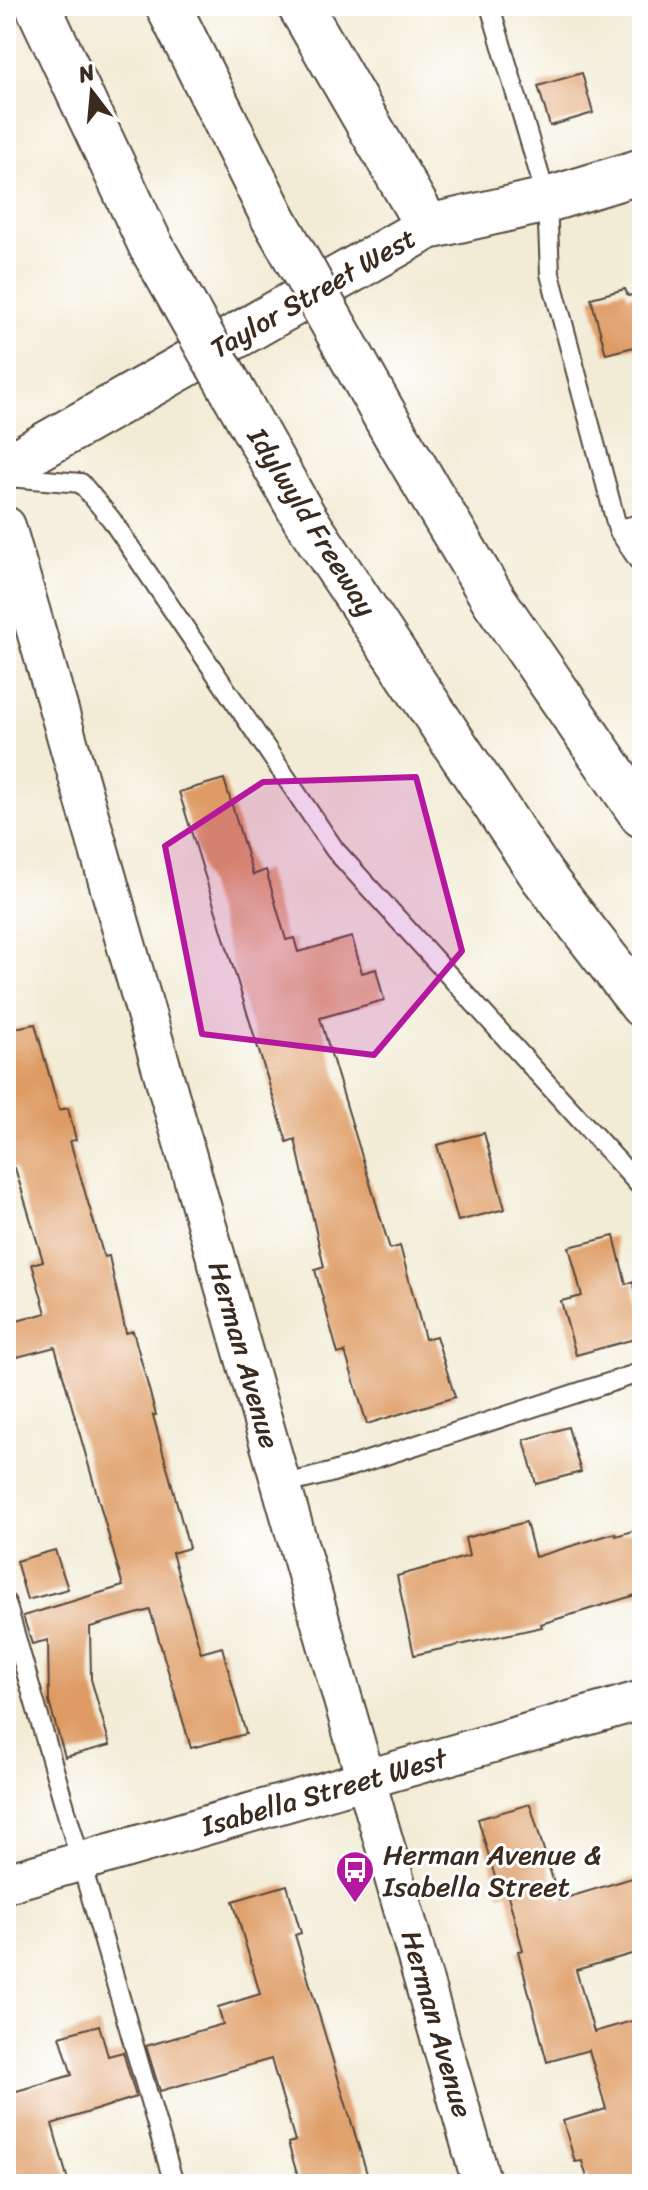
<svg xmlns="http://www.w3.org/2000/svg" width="648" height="2190" font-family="Sriracha,sans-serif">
  <rect width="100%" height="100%" fill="#fff"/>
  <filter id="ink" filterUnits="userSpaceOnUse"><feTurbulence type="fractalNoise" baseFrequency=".0125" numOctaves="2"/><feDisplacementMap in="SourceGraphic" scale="16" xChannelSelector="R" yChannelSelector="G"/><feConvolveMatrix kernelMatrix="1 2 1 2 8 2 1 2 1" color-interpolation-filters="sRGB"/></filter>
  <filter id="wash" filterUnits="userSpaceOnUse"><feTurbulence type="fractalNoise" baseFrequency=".006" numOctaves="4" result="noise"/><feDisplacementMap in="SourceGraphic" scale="32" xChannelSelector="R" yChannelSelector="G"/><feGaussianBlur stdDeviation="1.8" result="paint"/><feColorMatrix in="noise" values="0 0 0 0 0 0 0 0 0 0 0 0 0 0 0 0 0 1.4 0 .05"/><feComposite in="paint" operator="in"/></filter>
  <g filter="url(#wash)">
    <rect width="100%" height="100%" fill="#f2ecd6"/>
    <g id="blocks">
      <!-- building -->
      <path fill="#de9b64" d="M 582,73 L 593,113 L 550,126 L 538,86 Z
        M 625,289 L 628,296 L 642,292 L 642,345 L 606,354 L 591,298 Z
        M 224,779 L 253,875 L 266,870 L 286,940 L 294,938 L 298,952 L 352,937 L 362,973 L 376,969 L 384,1000 L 320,1018 L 390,1249 L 400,1246 L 425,1339 L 436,1336 L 455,1397 L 367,1424 L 345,1352 L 338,1354 L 315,1270 L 324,1267 L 295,1139 L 287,1142 L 179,792 Z
        M 35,1024 L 59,1110 L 68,1108 L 76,1140 L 70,1141 L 104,1257 L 109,1256 L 126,1333 L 133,1331 L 156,1415 L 153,1415 L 189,1548 L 172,1553 L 201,1653 L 222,1647 L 246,1734 L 191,1748 L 150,1610 L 90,1627 L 91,1679 L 110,1745 L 65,1757 L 49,1702 L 48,1640 L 32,1644 L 23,1616 L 123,1586 L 55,1347 L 6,1360 L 6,1324 L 46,1313 L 32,1264 L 43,1261 L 15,1168 L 6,1170 L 6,1030 Z
        M 484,1133 L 505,1209 L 458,1221 L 437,1145 Z
        M 614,1236 L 626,1284 L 633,1282 L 642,1315 L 642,1337 L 576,1355 L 561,1301 L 582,1296 L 569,1247 Z
        M 568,1427 L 581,1472 L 536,1484 L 524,1440 Z
        M 526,1522 L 535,1557 L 615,1533 L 616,1536 L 642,1528 L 642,1593 L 541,1624 L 542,1627 L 414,1655 L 397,1576 L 469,1556 L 465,1538 Z
        M 55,1550 L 68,1589 L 27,1600 L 16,1561 Z
        M 530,1804 L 559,1900 L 642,1875 L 642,1951 L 576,1970 L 594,2032 L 642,2018 L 642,2184 L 589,2184 L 582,2161 L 575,2162 L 563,2121 L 606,2109 L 589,2050 L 547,2062 L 518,1951 L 523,1950 L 507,1892 L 500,1894 L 478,1819 Z
        M 287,1885 L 301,1933 L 295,1935 L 368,2177 L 342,2184 L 300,2184 L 288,2143 L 295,2141 L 271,2059 L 160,2091 L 146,2046 L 223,2024 L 218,2007 L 260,1994 L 233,1901 Z
        M 99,2025 L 108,2056 L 123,2052 L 136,2097 L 52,2124 L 69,2184 L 6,2184 L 6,2094 L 72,2075 L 60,2036 Z"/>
    </g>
  </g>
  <g filter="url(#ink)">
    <use href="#blocks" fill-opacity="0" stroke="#56473a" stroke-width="2"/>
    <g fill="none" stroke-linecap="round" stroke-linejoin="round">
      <defs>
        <path id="lane" d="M 490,6 L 547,200 L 550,274 L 618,530 L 642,523
          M 8,477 L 81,483 L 111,519 L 335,850 L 642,1188
          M 618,530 L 642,566
          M 282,1485 L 330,1473 L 642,1372
          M 6,1603 L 174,2184"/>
        <path id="street" d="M 6,526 L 482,2184
          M 6,1883 L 642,1700"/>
        <path id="secondary" d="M 6,467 L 428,227 L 547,200 L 642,171"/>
        <path id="highway" d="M 38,6 L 152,248
          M 168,6 L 273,217
          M 300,6 L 428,227
          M 398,439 L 494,600 L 642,815
          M 305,519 L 543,877 L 642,1005"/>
      </defs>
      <!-- lane casing -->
      <use href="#lane" stroke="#56473a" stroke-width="22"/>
      <!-- street casing -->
      <use href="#street" stroke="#56473a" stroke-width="42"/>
      <!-- secondary casing -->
      <use href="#secondary" stroke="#56473a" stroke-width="48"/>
      <!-- highway casing -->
      <use href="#highway" stroke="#56473a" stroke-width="48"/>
      <!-- lane -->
      <use href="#lane" stroke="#fff" stroke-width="18"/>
      <!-- street -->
      <use href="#street" stroke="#fff" stroke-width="38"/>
      <!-- secondary -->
      <use href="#secondary" stroke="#fff" stroke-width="44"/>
      <!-- highway -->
      <use href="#highway" stroke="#fff" stroke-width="44"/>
      <defs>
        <path id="highway-bridge" d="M 273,217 L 398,439
          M 152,248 L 305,519"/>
      </defs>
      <!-- highway-bridge casing -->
      <use href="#highway-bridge" stroke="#56473a" stroke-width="48" stroke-linecap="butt"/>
      <!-- highway-bridge -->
      <use href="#highway-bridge" stroke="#fff" stroke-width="44"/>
    </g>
  </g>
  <!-- marked area -->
  <path fill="#b5179e" fill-opacity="0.2" stroke="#b5179e" stroke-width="6" stroke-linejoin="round" d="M 416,777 L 462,951 L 374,1055 L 202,1034 L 165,846 L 263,782 Z"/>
  <!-- icons -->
  <defs>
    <symbol id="bus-pin" viewBox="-11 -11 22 30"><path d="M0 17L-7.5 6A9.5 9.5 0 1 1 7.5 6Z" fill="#b5179e" stroke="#fff"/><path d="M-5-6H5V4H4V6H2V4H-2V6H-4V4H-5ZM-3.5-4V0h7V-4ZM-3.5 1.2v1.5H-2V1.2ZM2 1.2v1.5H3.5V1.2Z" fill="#fff"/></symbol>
  </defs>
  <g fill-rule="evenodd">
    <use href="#bus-pin" x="333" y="1848" width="44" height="60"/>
  </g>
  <g text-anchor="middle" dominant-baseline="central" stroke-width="6" stroke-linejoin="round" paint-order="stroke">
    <!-- street labels -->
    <g font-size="28" fill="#3b2a1e" stroke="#fff">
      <text transform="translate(313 293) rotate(-30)">Taylor Street West</text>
      <text transform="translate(312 522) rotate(58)">Idylwyld Freeway</text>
      <text transform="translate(244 1355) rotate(74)">Herman Avenue</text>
      <text transform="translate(324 1792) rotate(-16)">Isabella Street West</text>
      <text transform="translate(437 2024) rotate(74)">Herman Avenue</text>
    </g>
    <!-- poi labels -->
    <g font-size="28" fill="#3b2a1e" stroke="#fff" text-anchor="start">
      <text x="383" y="1854">Herman Avenue &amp;<tspan x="383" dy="32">Isabella Street</tspan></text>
    </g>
  </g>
  <!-- margin -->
  <rect width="648" height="2190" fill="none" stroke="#fff" stroke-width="32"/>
  <!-- north arrow -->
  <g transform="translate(92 92) rotate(344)" stroke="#ffffff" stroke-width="6" paint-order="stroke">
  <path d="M0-6L14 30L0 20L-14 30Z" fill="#3b2a1e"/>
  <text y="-12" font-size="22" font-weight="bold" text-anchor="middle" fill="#3b2a1e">N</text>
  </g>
</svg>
